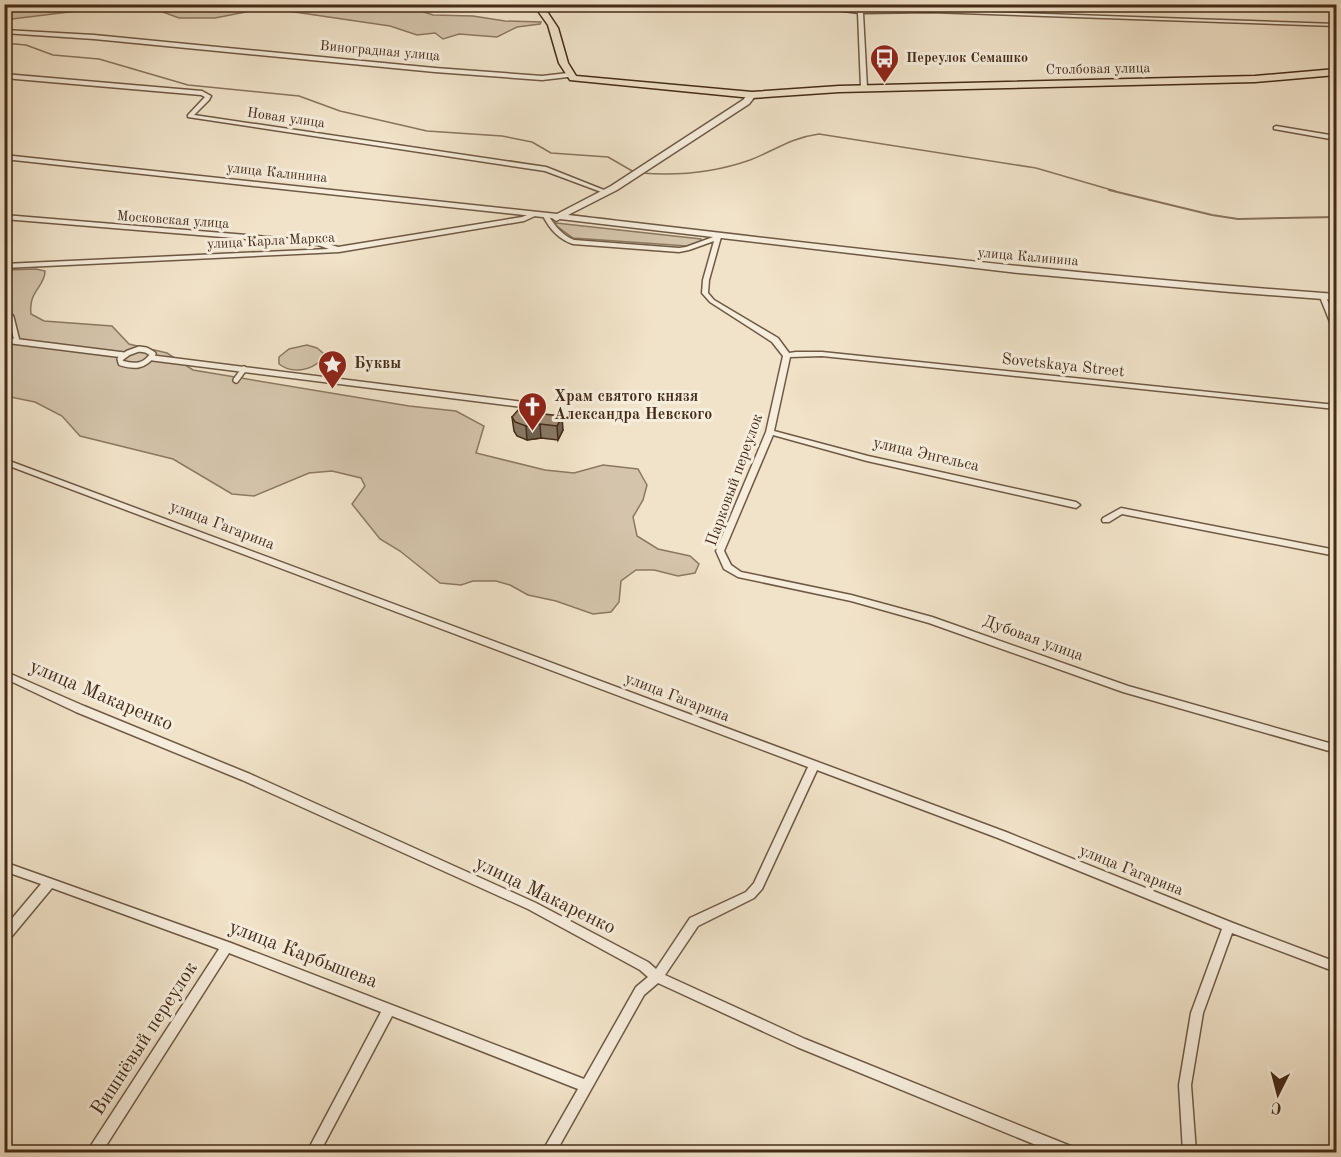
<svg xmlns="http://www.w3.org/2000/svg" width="1341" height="1157" font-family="'Old Standard TT',serif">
  <rect width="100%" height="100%" fill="#f1e3c9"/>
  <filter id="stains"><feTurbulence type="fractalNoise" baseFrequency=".00333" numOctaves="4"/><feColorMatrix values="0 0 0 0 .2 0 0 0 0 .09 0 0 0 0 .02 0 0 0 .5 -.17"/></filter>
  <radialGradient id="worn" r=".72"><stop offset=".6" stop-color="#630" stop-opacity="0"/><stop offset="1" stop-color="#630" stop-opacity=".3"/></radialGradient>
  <!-- green -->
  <path fill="#d4c4ab" stroke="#8c7861" stroke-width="1.5" d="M 5,4 L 400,4 L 433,15 L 473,16 L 505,21 L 541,22 L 540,24 L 517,27 L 497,37 L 459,34 L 443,39 L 435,33 L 417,35 L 390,26 L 274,9 L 256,10 L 215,18 L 179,18 L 152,8 L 118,6 L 12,19 L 5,18 Z
    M 556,223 L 701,239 L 701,242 L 687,246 L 573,238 L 554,224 Z
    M 36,269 L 45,271 C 45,287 28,291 31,314 L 44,321 L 112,326 L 129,344 L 167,353 L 193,370 L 409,406 L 456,411 L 484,426 L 476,453 L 545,470 L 574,473 L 603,465 L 638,469 L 647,485 L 643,500 L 633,517 L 637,536 L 658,549 L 690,556 L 699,564 L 695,573 L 678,576 L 654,570 L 636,570 L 621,581 L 619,602 L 611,612 L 593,614 L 556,601 L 528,595 L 510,585 L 496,581 L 473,581 L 461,585 L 440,583 L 400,551 L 380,539 L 352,504 L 365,486 L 361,478 L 332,471 L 309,473 L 254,496 L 232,494 L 173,459 L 80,436 L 62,416 L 35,402 L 5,396 L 5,270 Z
    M 307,345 L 317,348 L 323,353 L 322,359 C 311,371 292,374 279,364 L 279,357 L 289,349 Z"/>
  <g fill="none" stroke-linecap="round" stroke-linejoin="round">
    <!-- stream-far1 -->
    <path stroke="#88745d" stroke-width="1.5" d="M 4,43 L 26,45 L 53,55 L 99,59 L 188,85 L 299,96 L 340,111 L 427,131 L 502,136 L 532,142 L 551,153 L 608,157 L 634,172
      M 641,173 C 677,176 716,172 750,160 C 776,150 790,138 819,134 L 1036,168 L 1115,191"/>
    <!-- stream -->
    <path stroke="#88745d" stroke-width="2" d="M 1109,190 L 1212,215 L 1238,219 L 1336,217"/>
    <defs>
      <path id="pedestrian" d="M 4,315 L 11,317 L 17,341
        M 4,340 L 124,355
        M 139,349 L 146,350 L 153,354 C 145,367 134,367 121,363 L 120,359 L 128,353 Z
        M 153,358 L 519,404
        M 236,380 L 244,369"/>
      <path id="minor" d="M 741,4 L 829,7 L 860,11 L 931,10 L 1336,24 L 1336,26 L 931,12 L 863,13 L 867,88 L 864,90 L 861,88 L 858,13 L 829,9 Z
        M 4,30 L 94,35 L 435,68 L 542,76 L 568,73 L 571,75 L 568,77 L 542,80 L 435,72 L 94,39 L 4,33 Z
        M 4,74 L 202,91 L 211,96 L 209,100 L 194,115 L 546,167 L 609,192 L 604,193 L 545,171 L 188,117 L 188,115 L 204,98 L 205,97 L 201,95 L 4,78 Z
        M 1276,126 L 1336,136 L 1336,140 L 1274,129 L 1274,127 Z
        M 535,212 L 538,214 L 537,215 L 524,221 L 339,252 L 4,268 L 4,264 L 329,249 L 318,245 L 4,219 L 4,215 L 319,241 L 338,247 L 522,217 Z
        M 544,215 L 548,215 C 555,226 562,235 574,240 L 679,248 L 686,247 L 716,236 L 720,236 L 721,237 L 709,280 L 708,293 L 714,300 L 778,338 L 789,353 L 796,352 L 822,352 L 1336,405 L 1336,409 L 822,356 L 790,357 L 774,431 L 868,456 L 1076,502 L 1080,505 L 1076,508 L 867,461 L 773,435 L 724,551 L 731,565 L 741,572 L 851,595 L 932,617 L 1128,686 L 1336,745 L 1336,753 L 1123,692 L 929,623 L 851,601 L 738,577 L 724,569 L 716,551 L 766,432 L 783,356 L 772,342 L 710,302 L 702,293 L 703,280 L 714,241 L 689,250 L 679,252 L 573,244 C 558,239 550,229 543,216 Z
        M 1323,295 L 1326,297 L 1336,320 L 1336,329 L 1332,327 L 1320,297 Z
        M 4,459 L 1006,832 L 1233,923 L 1336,962 L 1336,972 L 1232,933 L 1203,1013 L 1191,1085 L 1196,1152 L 1183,1152 L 1179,1085 L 1191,1013 L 1222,929 L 998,838 L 817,770 L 762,889 L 754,898 L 698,926 L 665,975 L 805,1039 L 1073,1147 L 1074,1152 L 1053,1152 L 797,1047 L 658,983 L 644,995 L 556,1152 L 542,1152 L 578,1089 L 392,1016 L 320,1152 L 307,1152 L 381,1012 L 229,953 L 102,1152 L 89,1152 L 90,1147 L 219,949 L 52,888 L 8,941 L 4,942 L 4,928 L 41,884 L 4,871 L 4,862 L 231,943 L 584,1079 L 636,987 L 648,977 L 640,970 L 528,909 L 242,780 L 76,712 L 4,678 L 4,671 L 84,706 L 250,774 L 536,903 L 648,962 L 656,969 L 690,918 L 746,892 L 754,883 L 808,767 L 4,464 Z
        M 1121,508 L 1336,550 L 1336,556 L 1122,514 L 1109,522 L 1103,522 L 1102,520 L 1103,518 Z"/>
      <path id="tertiary" d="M 749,93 L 756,95 L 749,104 L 617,190 L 568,215 C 824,245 1079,276 1336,294 L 1336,300 L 1230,292 L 1019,273 L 560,219 L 556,221 L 552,218 L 4,159 L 4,155 L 557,214 L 611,186 L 743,100 Z"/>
      <path id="primary" d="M 533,4 L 542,4 L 558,28 L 568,63 L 576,76 L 752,92 L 839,86 L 1255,76 L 1336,69 L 1336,75 L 1255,82 L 839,92 L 752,98 L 570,80 L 559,63 L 548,25 Z"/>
    </defs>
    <!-- pedestrian casing -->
    <use href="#pedestrian" stroke="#6f5944" stroke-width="8"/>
    <!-- minor casing -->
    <use href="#minor" stroke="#6f5944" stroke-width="3"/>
    <!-- tertiary casing -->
    <use href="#tertiary" stroke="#6f5944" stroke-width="3"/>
    <!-- primary casing -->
    <use href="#primary" stroke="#442b17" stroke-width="3"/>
    <!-- pedestrian -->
    <use href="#pedestrian" stroke="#f6eddc" stroke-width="5"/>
    <!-- minor -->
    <use href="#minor" fill="#f6eddc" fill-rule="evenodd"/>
    <!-- tertiary -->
    <use href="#tertiary" fill="#f6eddc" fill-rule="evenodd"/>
    <!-- primary -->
    <use href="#primary" fill="#f1e3c9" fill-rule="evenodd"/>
  </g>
  <!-- wall -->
  <path fill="#887864" stroke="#442b17" stroke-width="1.5" d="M 536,409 L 563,430 L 558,440 L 541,438 L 527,440 L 517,436 L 514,431 L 512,417 Z"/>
  <!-- shaded-wall -->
  <path fill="#6f6151" stroke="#442b17" stroke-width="1.5" d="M 562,416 L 563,430 L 558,440 L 557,426 Z
    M 540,424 L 541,438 L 527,440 L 526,426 Z"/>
  <!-- building -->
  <path fill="#9e8b74" stroke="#442b17" stroke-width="1.5" d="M 519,409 L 536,409 L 543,414 L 562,416 L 557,426 L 540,424 L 526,426 L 515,422 L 512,417 Z"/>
  <!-- icons -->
  <defs>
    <symbol id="bus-pin" viewBox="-11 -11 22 30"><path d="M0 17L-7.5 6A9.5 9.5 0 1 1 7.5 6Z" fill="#8f2418" stroke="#f6eddc"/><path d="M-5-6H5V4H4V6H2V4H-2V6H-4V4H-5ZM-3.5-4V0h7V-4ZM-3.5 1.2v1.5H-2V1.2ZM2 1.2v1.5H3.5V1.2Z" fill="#fff"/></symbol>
    <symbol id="sight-pin" viewBox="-11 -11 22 30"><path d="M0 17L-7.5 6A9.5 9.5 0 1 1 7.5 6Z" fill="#8f2418" stroke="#f6eddc"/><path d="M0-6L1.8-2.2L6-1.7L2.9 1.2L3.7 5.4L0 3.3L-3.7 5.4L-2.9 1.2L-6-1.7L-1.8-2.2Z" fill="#fff"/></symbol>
    <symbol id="church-pin" viewBox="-11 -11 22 30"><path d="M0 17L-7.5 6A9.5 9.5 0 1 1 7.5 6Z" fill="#8f2418" stroke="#f6eddc"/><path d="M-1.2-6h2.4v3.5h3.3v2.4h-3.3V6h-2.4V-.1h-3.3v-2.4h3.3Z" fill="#fff"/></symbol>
  </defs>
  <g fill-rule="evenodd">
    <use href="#bus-pin" x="868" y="42" width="33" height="45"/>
    <use href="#sight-pin" x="316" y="348" width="33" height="45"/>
    <use href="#church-pin" x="516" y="390" width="33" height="45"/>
  </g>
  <g text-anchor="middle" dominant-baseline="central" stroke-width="6" stroke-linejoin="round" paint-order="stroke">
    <!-- far-street labels -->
    <g font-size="14" fill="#442b17" stroke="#f6eddc">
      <text transform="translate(380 51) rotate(5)">Виноградная улица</text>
      <text transform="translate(1098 69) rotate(-1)">Столбовая улица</text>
      <text transform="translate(286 118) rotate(8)">Новая улица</text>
      <text transform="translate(277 173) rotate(6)">улица Калинина</text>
      <text transform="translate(173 220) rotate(4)">Московская улица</text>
      <text transform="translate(271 241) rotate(-3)">улица Карла Маркса</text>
      <text transform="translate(1028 257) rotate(5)">улица Калинина</text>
    </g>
    <!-- far-poi labels -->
    <g font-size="14" font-weight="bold" fill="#442b17" stroke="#f6eddc" text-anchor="start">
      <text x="906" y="58">Переулок Семашко</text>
    </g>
    <!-- poi labels -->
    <g font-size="16" font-weight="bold" fill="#442b17" stroke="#f6eddc" text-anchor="start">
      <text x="354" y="364">Буквы</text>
      <text x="554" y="397">Храм святого князя<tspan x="554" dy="18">Александра Невского</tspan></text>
    </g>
    <!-- street labels -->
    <g font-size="16" fill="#442b17" stroke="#f6eddc">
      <text transform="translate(1063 366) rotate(6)">Sovetskaya Street</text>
      <text transform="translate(926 455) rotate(13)">улица Энгельса</text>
      <text transform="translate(735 480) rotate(-70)">Парковый переулок</text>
      <text transform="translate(222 526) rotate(21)">улица Гагарина</text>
      <text transform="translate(1033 639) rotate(20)">Дубовая улица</text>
      <text transform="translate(677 698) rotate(21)">улица Гагарина</text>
      <text transform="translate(1131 871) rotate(22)">улица Гагарина</text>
    </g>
    <!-- near-street labels -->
    <g font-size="20" fill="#442b17" stroke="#f6eddc">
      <text transform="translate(101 696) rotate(23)">улица Макаренко</text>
      <text transform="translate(545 896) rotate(26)">улица Макаренко</text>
      <text transform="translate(303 955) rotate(21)">улица Карбышева</text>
      <text transform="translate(145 1039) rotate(-57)">Вишнёвый переулок</text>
    </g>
  </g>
  <!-- margin -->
  <rect width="1341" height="1157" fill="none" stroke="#f1e3c9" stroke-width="24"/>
  <rect x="6" y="6" width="1329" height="1145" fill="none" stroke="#442b17" stroke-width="3"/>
  <rect x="12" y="12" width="1317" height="1133" fill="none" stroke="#442b17" stroke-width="1.5"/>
  <!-- north arrow -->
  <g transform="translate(1278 1094) rotate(186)" stroke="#f6eddc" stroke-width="4.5" paint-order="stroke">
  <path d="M0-4.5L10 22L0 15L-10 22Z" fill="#442b17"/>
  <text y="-9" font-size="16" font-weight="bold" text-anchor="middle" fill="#442b17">С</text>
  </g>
  <rect width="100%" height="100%" filter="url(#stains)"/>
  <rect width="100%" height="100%" fill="url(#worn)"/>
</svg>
